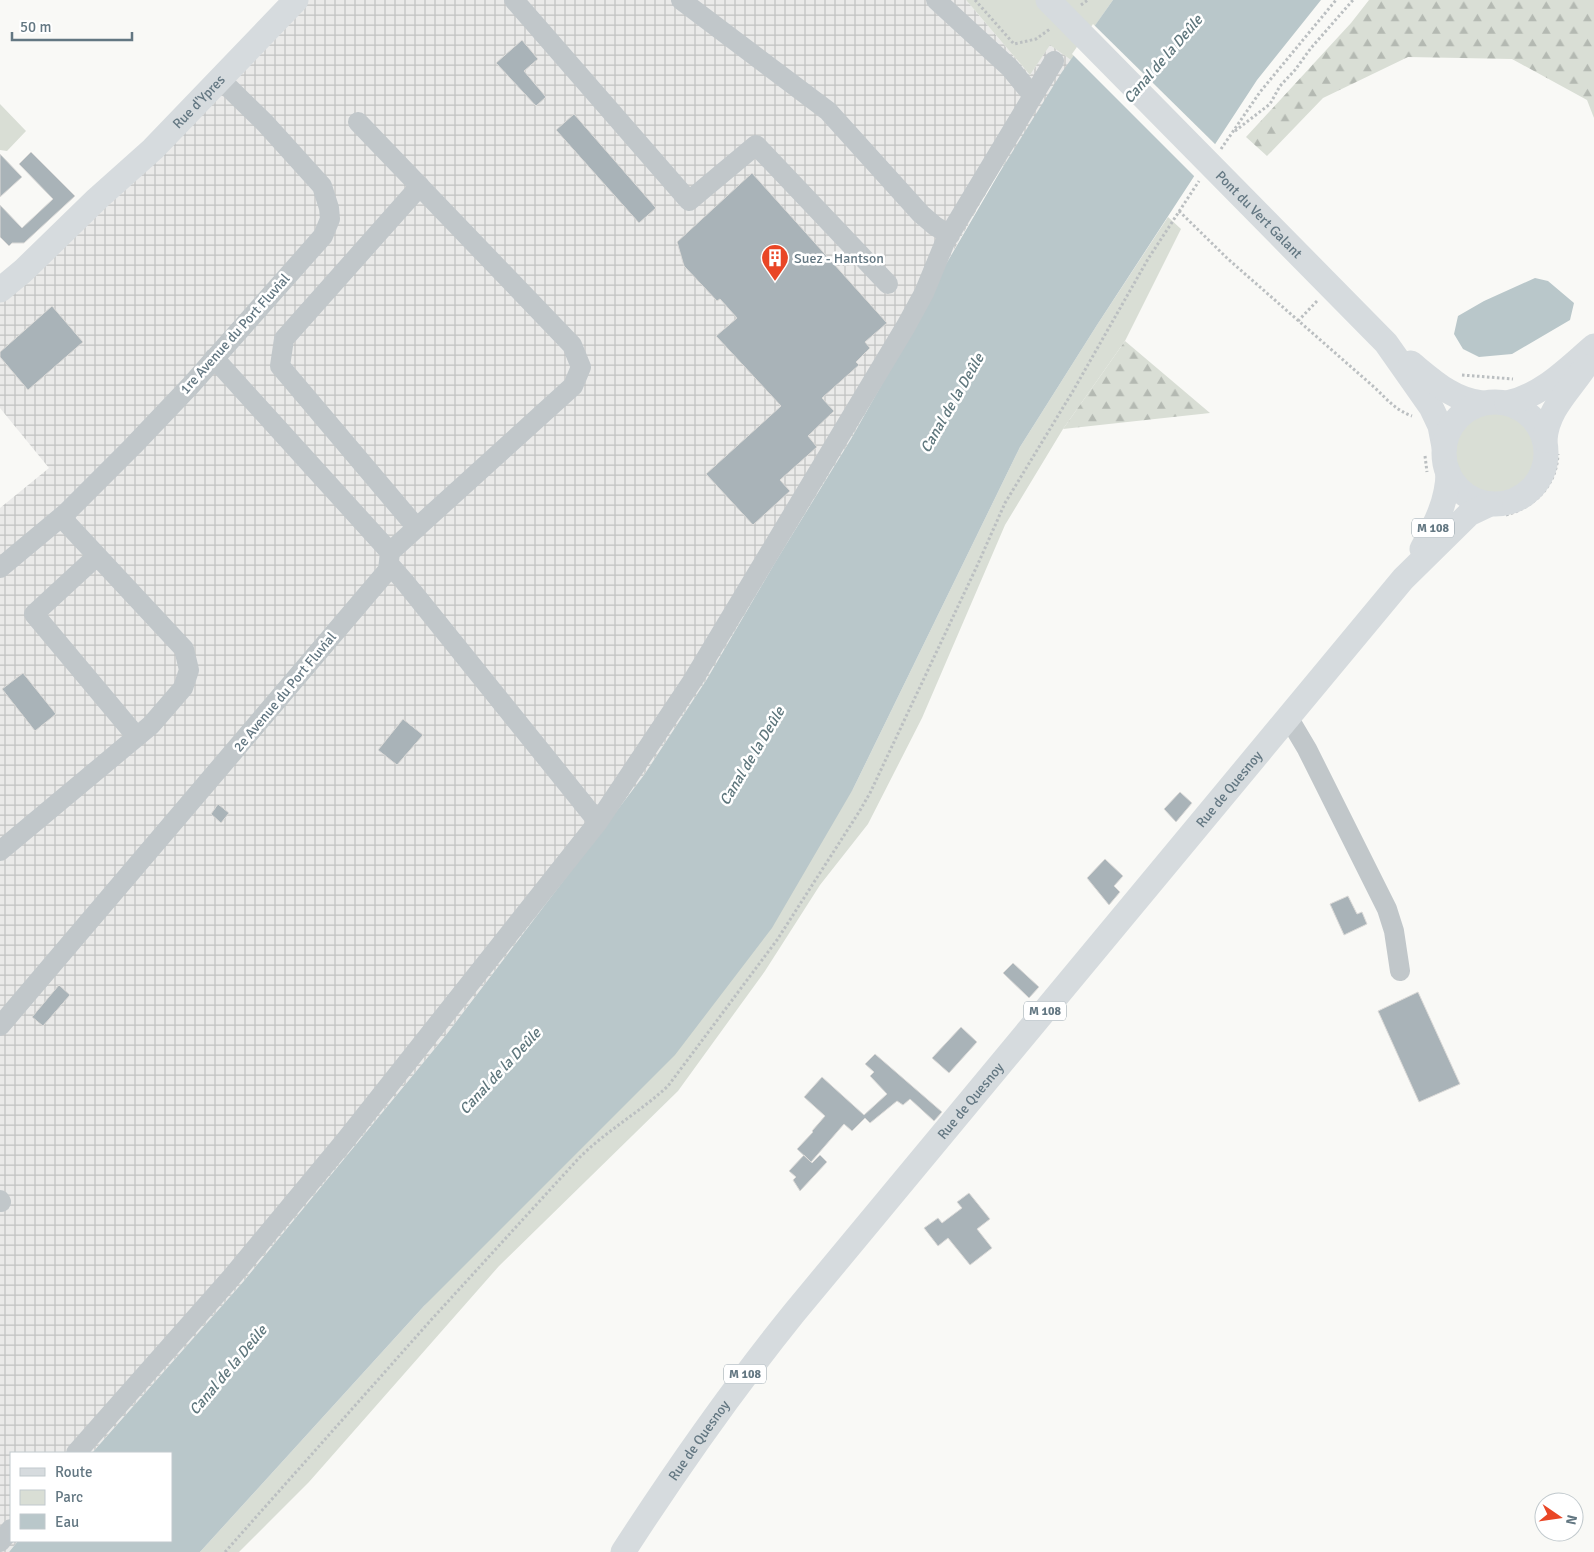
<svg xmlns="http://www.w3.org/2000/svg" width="1594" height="1552" font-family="Signika,sans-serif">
  <defs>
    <pattern id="industrial-grid" width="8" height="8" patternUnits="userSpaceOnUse" patternTransform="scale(1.25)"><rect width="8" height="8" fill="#eaeae9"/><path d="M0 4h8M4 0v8" fill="none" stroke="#c1c2c2"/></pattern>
    <pattern id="forest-firs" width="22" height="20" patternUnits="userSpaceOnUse" patternTransform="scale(1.25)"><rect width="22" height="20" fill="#d9ded5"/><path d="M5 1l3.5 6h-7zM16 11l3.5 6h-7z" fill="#b4b9b2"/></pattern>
  </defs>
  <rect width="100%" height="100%" fill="#f9f9f6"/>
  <!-- industrial -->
  <path fill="url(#industrial-grid)" d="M 303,0 L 966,0 L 1030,75 L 1050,44 L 1071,60 L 998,175 L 1015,143 L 935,283 L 922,313 L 851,439 L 776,561 L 707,679 L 644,775 L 446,1035 L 243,1282 L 92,1453 L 11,1453 L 11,1541 L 18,1541 L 9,1552 L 0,1552 L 0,508 L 49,468 L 0,408 L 0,302 Z"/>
  <!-- green -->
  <path fill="#d9ded5" d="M 966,0 L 1113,0 L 1071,60 L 1050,45 L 1030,75 Z
    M 0,104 L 26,131 L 7,151 L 0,150 Z
    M 1168,217 L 1181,229 L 1125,341 L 1063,429 L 1005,525 L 922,718 L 868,824 L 820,885 L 765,971 L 678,1091 L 499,1266 L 309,1482 L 239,1552 L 200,1552 L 424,1306 L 853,789 L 1020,447 L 1097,325 Z
    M1454 452a41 41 0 1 1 82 0a41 41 0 1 1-82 0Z"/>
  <!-- forest -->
  <path fill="url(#forest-firs)" d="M 1369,0 L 1594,0 L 1594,118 L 1587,100 L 1512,59 L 1408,57 L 1323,98 L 1267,156 L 1246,137 L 1351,23 Z
    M 1125,341 L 1210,413 L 1063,429 Z"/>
  <!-- water -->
  <path fill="#b9c7ca" d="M 1113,0 L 1321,0 L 1257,80 L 1097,325 L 1020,447 L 853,789 L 772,928 L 675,1055 L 424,1306 L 200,1552 L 9,1552 L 18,1541 L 171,1541 L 171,1453 L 92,1453 L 243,1282 L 446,1035 L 644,775 L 707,679 L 776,561 L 851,439 L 922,313 L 935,283 L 998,175 L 1062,72 Z
    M 1535,278 L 1548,281 L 1574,303 L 1570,320 L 1512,354 L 1479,357 L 1463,349 L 1454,334 L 1458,316 L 1484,301 Z"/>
  <!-- pier -->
  <path fill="#f9f9f6" d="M 1093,24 L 1217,146 L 1196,178 L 1072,54 Z"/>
  <!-- building -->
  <path fill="#a9b3b8" stroke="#dbdad8" d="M 522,40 L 538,59 L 524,71 L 546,97 L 536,106 L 496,63 Z
    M 574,114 L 656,208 L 639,223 L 556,130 Z
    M 31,152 L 75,196 L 24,243 L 12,243 L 9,246 L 0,237 L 0,205 L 22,228 L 53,199 L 19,164 Z
    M 0,154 L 22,177 L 0,197 Z
    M 752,173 L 887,323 L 865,342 L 870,348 L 856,362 L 859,365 L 822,398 L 834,411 L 808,436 L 817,447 L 780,480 L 790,491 L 753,525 L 706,474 L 781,406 L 716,336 L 737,318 L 720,299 L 717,301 L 684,266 L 677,242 Z
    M 52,306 L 83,342 L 28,390 L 0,357 L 0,352 Z
    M 23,673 L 56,714 L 35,731 L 2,689 Z
    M 403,719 L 423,735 L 397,765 L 378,750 Z
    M 1180,792 L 1192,803 L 1176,822 L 1164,809 Z
    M 218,804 L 229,813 L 221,823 L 211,814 Z
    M 1105,859 L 1123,876 L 1114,886 L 1120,892 L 1109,905 L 1087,878 Z
    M 1348,896 L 1357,914 L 1362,912 L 1367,924 L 1344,935 L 1330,904 Z
    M 1013,963 L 1039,987 L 1029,998 L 1003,973 Z
    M 59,985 L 70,995 L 43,1026 L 32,1017 Z
    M 1418,992 L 1460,1084 L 1419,1102 L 1378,1011 Z
    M 961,1027 L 977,1042 L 949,1073 L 932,1058 Z
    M 875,1054 L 942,1112 L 934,1121 L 910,1099 L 903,1105 L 897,1101 L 870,1123 L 865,1118 L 852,1131 L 844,1124 L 811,1162 L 797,1149 L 813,1132 L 812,1131 L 825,1116 L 804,1097 L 822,1077 L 864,1115 L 887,1094 L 870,1076 L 874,1072 L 865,1064 Z
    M 804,1155 L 812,1163 L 820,1155 L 827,1162 L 800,1191 L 793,1180 L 796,1177 L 789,1171 Z
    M 969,1193 L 990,1219 L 977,1229 L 992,1248 L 970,1265 L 948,1238 L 938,1246 L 924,1228 L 938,1218 L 942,1223 L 962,1208 L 957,1202 Z"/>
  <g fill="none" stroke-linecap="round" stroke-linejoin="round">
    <!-- path -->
    <path stroke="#bbbfc1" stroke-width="3" stroke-dasharray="2.5 2.5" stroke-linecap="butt" d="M 975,0 L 1014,44 L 1036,39 L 1050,29
      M 1081,5 L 1088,0
      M 1235,131 L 1270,104 L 1280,86 L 1295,70 L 1311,48 L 1353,0
      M 1221,149 L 1260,92 L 1336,0
      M 1179,211 L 1228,259 L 1374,387 C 1387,399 1395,410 1412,416
      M 1298,321 L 1318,300
      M 1462,375 L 1513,379
      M 1425,456 L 1427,472
      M 1506,515 C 1535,507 1557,485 1558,454
      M 225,1552 L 431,1320 L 579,1158 C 606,1131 640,1112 668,1086 L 777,940 L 859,812 L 870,793 L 977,566 L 1005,503 L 1073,391 L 1148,259 L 1199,181"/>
    <!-- minor -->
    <path stroke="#c1c7ca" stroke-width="20" d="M 514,0 L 689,201 L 756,145 L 888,284
      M 681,0 L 828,111 L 921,214 L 935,226 L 950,235
      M 936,0 L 1010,68 L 1033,96
      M 358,122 L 572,345 L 581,367 L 573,386 L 390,552
      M 417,528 L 280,366 L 284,339 L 420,186
      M 97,556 L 34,614 L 137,737
      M 389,564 L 404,581 L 598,822
      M 0,568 L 66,513 L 133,446 L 191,385 L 323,236 L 330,219 L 329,208 L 322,186 L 265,123 L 220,79
      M 1288,717 L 1307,749 L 1387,909 L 1394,931 L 1400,971
      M 0,851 L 151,725 L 183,688 L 189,670 L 184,649 L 61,517
      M 0,1026 L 388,570 L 390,552 L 214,358
      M 0,1200 L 1,1202
      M 76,1453 L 230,1279 L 344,1142 L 598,822 L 693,680 L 906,326 L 924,293 L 945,242 L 1054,61
      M 0,1542 L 11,1529"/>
    <!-- major -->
    <g stroke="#d6dbde" stroke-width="25">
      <path id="s1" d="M 1048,0 L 1386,343 L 1431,407 L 1440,426 L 1444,447"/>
      <path id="s2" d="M 0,290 L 23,271 L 97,199 L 153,149 L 296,0"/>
      <path d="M 1411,363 C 1433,381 1453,400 1482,403"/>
      <circle cx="1495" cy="453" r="51"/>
      <path d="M 1507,403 C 1543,395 1567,369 1594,346"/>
      <path d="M 1545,440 C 1547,410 1569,391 1585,367"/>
      <path d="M 1422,549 C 1435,525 1448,501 1448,472"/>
      <path id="s3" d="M 623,1552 C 676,1470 732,1390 794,1313 L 1403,579 L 1469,514 L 1490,504"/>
    </g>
  </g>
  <!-- icons -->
  <defs>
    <symbol id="building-pin" viewBox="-11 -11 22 30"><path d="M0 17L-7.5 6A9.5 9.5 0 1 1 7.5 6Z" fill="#e94626" stroke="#fff"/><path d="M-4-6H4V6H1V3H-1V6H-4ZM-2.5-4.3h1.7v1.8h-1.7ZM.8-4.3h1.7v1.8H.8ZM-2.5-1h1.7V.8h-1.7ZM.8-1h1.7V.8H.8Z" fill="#fff"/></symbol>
  </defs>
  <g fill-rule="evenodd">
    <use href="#building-pin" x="759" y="242" width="32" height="43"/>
  </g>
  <g text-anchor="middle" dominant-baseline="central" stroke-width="5" stroke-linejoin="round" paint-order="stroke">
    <!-- shield labels -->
    <g fill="#fff" stroke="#92a0a8" stroke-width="1">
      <rect x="1412" y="518.5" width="42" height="19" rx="4"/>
      <rect x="1024" y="1001.5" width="42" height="19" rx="4"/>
      <rect x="724" y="1364.5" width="42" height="19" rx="4"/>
    </g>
    <g font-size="12" font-weight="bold" fill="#637782">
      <text x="1433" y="528">M 108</text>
      <text x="1045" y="1011">M 108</text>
      <text x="745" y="1374">M 108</text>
    </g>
    <!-- street labels -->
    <g font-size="14" fill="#637782" stroke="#fff">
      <text stroke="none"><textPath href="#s2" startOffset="274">Rue d'Ypres</textPath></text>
      <text stroke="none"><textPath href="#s1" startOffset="301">Pont du Vert Galant</textPath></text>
      <text transform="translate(235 334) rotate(-48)">1re Avenue du Port Fluvial</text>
      <text transform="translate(285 692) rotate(-50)">2e Avenue du Port Fluvial</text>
      <text stroke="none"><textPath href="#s3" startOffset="975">Rue de Quesnoy</textPath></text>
      <text stroke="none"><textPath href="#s3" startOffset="570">Rue de Quesnoy</textPath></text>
      <text stroke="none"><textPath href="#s3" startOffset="135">Rue de Quesnoy</textPath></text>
    </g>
    <!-- poi labels -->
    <g font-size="14" fill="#637782" stroke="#fff" text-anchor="start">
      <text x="794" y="258">Suez - Hantson</text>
    </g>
    <!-- water labels -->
    <g font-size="15" font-style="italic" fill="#5e767c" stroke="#fff">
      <text transform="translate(1163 59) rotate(-49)">Canal de la Deûle</text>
      <text transform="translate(952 403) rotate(-60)">Canal de la Deûle</text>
      <text transform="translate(752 756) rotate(-59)">Canal de la Deûle</text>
      <text transform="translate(500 1071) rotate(-47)">Canal de la Deûle</text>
      <text transform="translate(228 1370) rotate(-50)">Canal de la Deûle</text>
    </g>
  </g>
  <!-- legend -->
  <rect x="10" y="1452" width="162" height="90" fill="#ffffff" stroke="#c1c9cd"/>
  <rect x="20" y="1468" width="25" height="8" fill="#d6dbde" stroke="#c1c9cd"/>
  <text x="55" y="1477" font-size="15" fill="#637782">Route</text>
  <rect x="20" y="1490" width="25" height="15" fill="#d9ded5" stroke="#c1c9cd"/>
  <text x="55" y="1502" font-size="15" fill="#637782">Parc</text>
  <rect x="20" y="1514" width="25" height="15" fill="#b9c7ca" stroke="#c1c9cd"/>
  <text x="55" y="1527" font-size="15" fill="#637782">Eau</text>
  <!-- north arrow -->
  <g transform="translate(1559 1517) rotate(103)"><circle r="24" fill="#ffffff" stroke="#c1c9cd"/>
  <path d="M0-4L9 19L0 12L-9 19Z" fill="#e94626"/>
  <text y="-8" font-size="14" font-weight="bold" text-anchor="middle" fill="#637782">N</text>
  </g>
  <!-- scale -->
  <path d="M12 32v8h120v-8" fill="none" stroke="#637782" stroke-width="2.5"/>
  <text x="20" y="32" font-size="15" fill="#637782" stroke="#ffffff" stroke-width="4" paint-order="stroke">50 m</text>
</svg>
